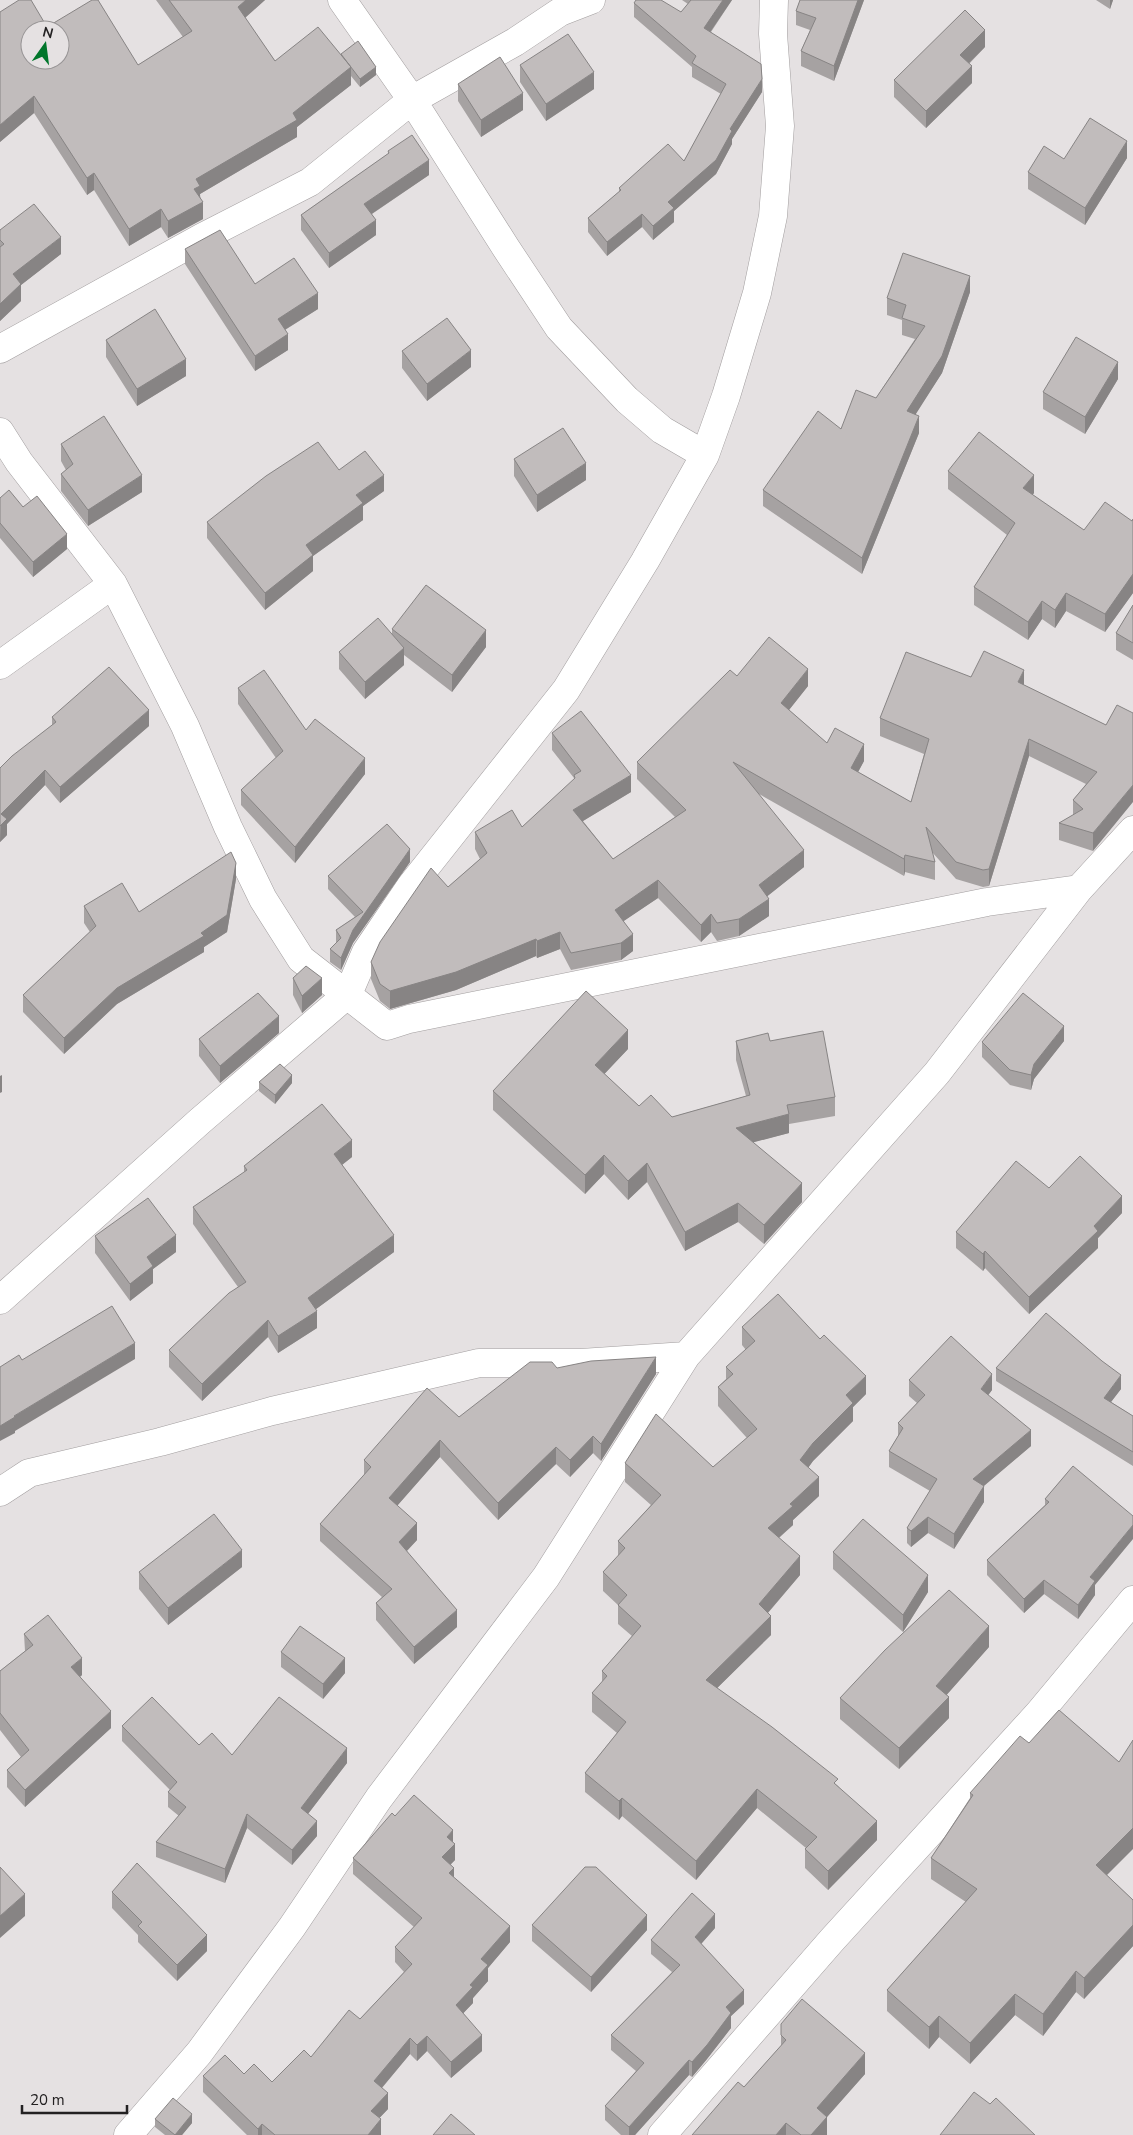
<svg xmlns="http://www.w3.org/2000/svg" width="1133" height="2135" font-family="'Nunito Sans',sans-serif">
  <rect width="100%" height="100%" fill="#e5e1e2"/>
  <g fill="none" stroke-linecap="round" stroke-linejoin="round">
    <defs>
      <path id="minor" d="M 342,0 L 412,100 L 506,248 L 559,328 L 627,400 L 662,430 L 705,455
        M 0,349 L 201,238 L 310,182 L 412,100 L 515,42 L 560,12 L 591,0
        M 0,432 L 19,462 L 113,584 L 185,726 L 228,827 L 263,899 L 301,959 L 387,1026 L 409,1019 L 987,902 L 1079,889
        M 0,665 L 113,584
        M 0,1300 L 200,1121 L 348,994 L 366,952 L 410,887 L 566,690 L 645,561 L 705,455 L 726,396 L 757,293 L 773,216 L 780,126 L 773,34 L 774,0
        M 0,1492 L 29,1473 L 160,1442 L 272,1411 L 479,1363 L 581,1363 L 686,1356
        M 128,2135 L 199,2053 L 292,1927 L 379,1798 L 546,1577 L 686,1356 L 937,1073 L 1079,889 L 1133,830
        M 662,2135 L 832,1940 L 1039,1713 L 1133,1600"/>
    </defs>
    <!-- minor casing -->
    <use href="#minor" stroke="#a29e9f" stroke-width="29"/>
    <!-- minor -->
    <use href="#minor" stroke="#fff" stroke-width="28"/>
  </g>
  <!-- wall -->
  <path fill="#a6a2a2" d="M 156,0 L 265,0 L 245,18 L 275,61 L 341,55 L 341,54 L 376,75 L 360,87 L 351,76 L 351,85 L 297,127 L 297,137 L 200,194 L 203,219 L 168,238 L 161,227 L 129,246 L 94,190 L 87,195 L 34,113 L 0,142 L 47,27 L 138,65 L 183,37 Z
    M 682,0 L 732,0 L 711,32 L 762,92 L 732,139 L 732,144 L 716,174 L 674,211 L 674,222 L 653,240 L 642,227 L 607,256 L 588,232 L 588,218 L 619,192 L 619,188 L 684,161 L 721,94 L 692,77 L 692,67 L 634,17 L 634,3 L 681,12 L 688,4 Z
    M 800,0 L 864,0 L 834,81 L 801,66 L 801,51 L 810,30 L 796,25 L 796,11 Z
    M 1096,0 L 1113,0 L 1110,9 Z
    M 985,47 L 969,64 L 972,83 L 926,128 L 894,97 L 894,80 Z
    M 520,65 L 594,89 L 546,121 L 520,82 Z
    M 458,84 L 523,110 L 481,137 L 458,101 Z
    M 388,151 L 429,175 L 372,214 L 376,235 L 329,268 L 301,230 L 301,215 L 388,154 Z
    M 1127,158 L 1085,225 L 1028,189 L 1028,172 L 1064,159 Z
    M 0,230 L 61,254 L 21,285 L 21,301 L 0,321 Z
    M 185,249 L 255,284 L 318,309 L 285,330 L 288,350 L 255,371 L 185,264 Z
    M 970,292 L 942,373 L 915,414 L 919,433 L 862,574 L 763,506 L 763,490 L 841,429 L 876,398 L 915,339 L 902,335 L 902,320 L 887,315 L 887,298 Z
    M 106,340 L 186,376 L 137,406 L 106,357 Z
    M 402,351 L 471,367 L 427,401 L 402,368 Z
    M 1118,379 L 1085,434 L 1043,409 L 1043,392 Z
    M 61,444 L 142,492 L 88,526 L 61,491 L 61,474 L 66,470 L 61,461 Z
    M 514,459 L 586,480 L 537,512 L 514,476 Z
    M 948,471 L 1034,493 L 1032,495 L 1084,530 L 1132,521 L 1133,519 L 1133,593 L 1105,632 L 1066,611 L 1055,628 L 1042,619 L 1028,640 L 974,605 L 974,587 L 1007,535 L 948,489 Z
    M 384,491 L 363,506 L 363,520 L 313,556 L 313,571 L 265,610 L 207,538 L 207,522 Z
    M 0,498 L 23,507 L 67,549 L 33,577 L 0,538 Z
    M 1133,605 L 1133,660 L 1116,650 L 1116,633 Z
    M 392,629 L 486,647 L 452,692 L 404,655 L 404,665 L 365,699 L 339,669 L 339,652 L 392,635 Z
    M 737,676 L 808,686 L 789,710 L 827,743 L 864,761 L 858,772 L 911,802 L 924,754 L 880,736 L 880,718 L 971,677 L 1024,685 L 1106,725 L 1093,851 L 1059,840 L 1059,823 L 1073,815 L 1073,800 L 1086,784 L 1029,756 L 989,886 L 983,887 L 956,879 L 932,852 L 935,862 L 935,880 L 905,872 L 904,876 L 759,794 L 804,867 L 767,896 L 769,916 L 739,936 L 717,941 L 711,932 L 701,942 L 658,898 L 623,921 L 633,951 L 621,960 L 571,970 L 560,949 L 537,958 L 536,956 L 456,990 L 390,1009 L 380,1001 L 371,979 L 371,962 L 448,887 L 480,859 L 475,849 L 475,832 L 522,827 L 574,780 L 574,778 L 552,750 L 552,733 L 631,792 L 583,821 L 613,859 L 675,817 L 637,779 L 637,762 Z
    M 238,688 L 306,730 L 365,774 L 295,863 L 241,805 L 241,790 L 276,758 L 238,704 Z
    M 52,717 L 149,726 L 60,803 L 45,785 L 7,824 L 7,835 L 0,842 L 0,768 L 52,725 Z
    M 410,862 L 353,943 L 341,970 L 330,962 L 330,949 L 336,943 L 336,930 L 355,917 L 328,889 L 328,876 Z
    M 236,879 L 227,932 L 204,947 L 204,952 L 117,1004 L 64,1054 L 23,1012 L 23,995 L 90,932 L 84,923 L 84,906 L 139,912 Z
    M 293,978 L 322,995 L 302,1013 L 293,995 Z
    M 279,1033 L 220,1083 L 199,1056 L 199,1039 Z
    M 736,1041 L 770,1041 L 835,1097 L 835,1116 L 789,1124 L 789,1133 L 753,1142 L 802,1202 L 764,1244 L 738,1222 L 685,1251 L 647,1182 L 628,1200 L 604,1174 L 585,1194 L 493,1110 L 493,1091 L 628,1049 L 604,1074 L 639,1106 L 672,1117 L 746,1096 L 736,1060 Z
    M 1064,1041 L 1034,1079 L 1031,1090 L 1010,1085 L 982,1057 L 982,1042 Z
    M 259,1082 L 292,1083 L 275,1104 L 259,1091 Z
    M 352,1157 L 342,1165 L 394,1252 L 316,1309 L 317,1328 L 278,1353 L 268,1337 L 202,1401 L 169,1367 L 169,1350 L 238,1287 L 193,1224 L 193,1207 L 244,1173 L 244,1166 Z
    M 1049,1188 L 1122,1213 L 1098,1238 L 1098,1248 L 1029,1314 L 985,1268 L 983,1271 L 956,1248 L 956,1232 Z
    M 95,1236 L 176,1252 L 153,1269 L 153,1283 L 130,1301 L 95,1253 Z
    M 742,1327 L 866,1394 L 853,1407 L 853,1421 L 813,1461 L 808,1468 L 819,1496 L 793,1520 L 793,1525 L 779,1538 L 800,1575 L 768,1613 L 771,1635 L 717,1688 L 838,1786 L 877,1840 L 828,1890 L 805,1868 L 805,1849 L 806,1848 L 757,1808 L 696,1880 L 622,1816 L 619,1820 L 585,1792 L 585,1773 L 617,1733 L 592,1712 L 592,1693 L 602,1682 L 602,1671 L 632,1636 L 618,1624 L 618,1605 L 603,1591 L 603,1572 L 618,1556 L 618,1541 L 651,1505 L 625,1482 L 625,1463 L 713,1467 L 747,1438 L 718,1406 L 718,1387 L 726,1379 L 726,1367 L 746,1350 L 742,1345 Z
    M 557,1368 L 656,1374 L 601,1461 L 593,1453 L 570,1477 L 556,1464 L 498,1520 L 440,1457 L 397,1506 L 417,1540 L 407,1551 L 457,1627 L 414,1664 L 376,1620 L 376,1603 L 382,1597 L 320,1541 L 320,1524 L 364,1475 L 364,1460 L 459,1417 Z
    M 996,1368 L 1121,1389 L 1111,1402 L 1133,1416 L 1133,1466 L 996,1381 Z
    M 909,1380 L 992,1390 L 988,1395 L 1031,1446 L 984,1486 L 984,1502 L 954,1549 L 928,1533 L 911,1547 L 907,1543 L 907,1528 L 930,1491 L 889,1467 L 889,1451 L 898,1436 L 898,1423 L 917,1403 L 909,1396 Z
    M 1073,1466 L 1095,1585 L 1095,1595 L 1078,1619 L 1044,1594 L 1024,1613 L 987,1575 L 987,1560 L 1045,1505 L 1045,1499 Z
    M 833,1552 L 928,1592 L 903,1632 L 833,1569 Z
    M 242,1567 L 168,1625 L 139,1589 L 139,1572 Z
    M 24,1634 L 82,1675 L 80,1677 L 111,1728 L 25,1807 L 7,1787 L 7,1770 L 21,1757 L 0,1730 L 0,1671 L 25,1651 Z
    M 989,1647 L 946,1695 L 949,1718 L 899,1769 L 840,1719 L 840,1698 Z
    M 281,1652 L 345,1673 L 323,1699 L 281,1667 Z
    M 122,1726 L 199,1745 L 232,1755 L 347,1763 L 308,1814 L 317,1836 L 292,1865 L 247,1828 L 225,1883 L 156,1857 L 156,1842 L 179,1816 L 168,1807 L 168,1792 L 170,1790 L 122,1741 Z
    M 970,1793 L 1107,1875 L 1133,1900 L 1133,1946 L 1084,1999 L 1076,1992 L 1043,2036 L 1015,2015 L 970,2064 L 939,2037 L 929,2049 L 887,2011 L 887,1990 L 966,1902 L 931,1879 L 931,1858 L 970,1798 Z
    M 395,1816 L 453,1842 L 455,1860 L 451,1864 L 454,1878 L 510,1942 L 488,1968 L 488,1981 L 473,1998 L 473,2003 L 463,2013 L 482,2051 L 451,2078 L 427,2051 L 417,2061 L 410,2054 L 382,2088 L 388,2109 L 379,2118 L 381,2135 L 247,2135 L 203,2092 L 203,2076 L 244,2074 L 272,2082 L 311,2057 L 360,2019 L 404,1972 L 395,1962 L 395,1947 L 414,1927 L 353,1874 L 353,1858 Z
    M 112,1892 L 207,1951 L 177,1981 L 138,1942 L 138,1935 L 112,1908 Z
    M 532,1925 L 647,1930 L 591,1992 L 532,1941 Z
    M 715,1928 L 701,1944 L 744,2004 L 731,2016 L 731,2028 L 707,2059 L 692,2077 L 689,2075 L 635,2135 L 621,2135 L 605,2120 L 605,2106 L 636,2071 L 611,2050 L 611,2035 L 672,1972 L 651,1954 L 651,1940 Z
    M 781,2024 L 865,2074 L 827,2117 L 827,2135 L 692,2135 L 744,2087 L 781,2046 Z
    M 155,2119 L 192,2123 L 182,2135 L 165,2135 L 155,2127 Z"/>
  <!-- shaded-wall -->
  <path fill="#878484" d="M 246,0 L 265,0 L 238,24 L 238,7 Z
    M 723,0 L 732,0 L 704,41 L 704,28 Z
    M 858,0 L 864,0 L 834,81 L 834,66 Z
    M 1110,0 L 1113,0 L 1110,9 Z
    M 985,30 L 985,47 L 960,72 L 960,55 Z
    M 972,66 L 972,83 L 926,128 L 926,111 Z
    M 351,67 L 351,85 L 297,127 L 297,137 L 200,194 L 200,203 L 194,189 L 196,179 L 293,113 Z
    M 376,67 L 376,75 L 360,87 L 360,79 Z
    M 594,72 L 594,89 L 546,121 L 546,104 Z
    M 762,79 L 762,92 L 732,139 L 732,144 L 716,174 L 674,211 L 674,222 L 653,240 L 653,226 L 668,202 L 730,129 Z
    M 523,93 L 523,110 L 481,137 L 481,120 Z
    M 34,96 L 34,113 L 0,142 L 0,125 Z
    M 1127,141 L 1127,158 L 1085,225 L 1085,208 Z
    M 429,160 L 429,175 L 364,219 L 364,204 Z
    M 94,173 L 94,190 L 87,195 L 87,178 Z
    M 203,202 L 203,219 L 168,238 L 168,221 Z
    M 161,209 L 161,227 L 129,246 L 129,229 Z
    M 642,214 L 642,227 L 607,256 L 607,242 Z
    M 376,220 L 376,235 L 329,268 L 329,253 Z
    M 61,237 L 61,254 L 21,285 L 21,301 L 0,321 L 0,304 L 13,274 Z
    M 970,276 L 970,292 L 942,373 L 907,428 L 907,411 Z
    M 318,293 L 318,309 L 278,334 L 278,319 Z
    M 288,334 L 288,350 L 255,371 L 255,356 Z
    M 471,350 L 471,367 L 427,401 L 427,384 Z
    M 186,359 L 186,376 L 137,406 L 137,389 Z
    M 1118,362 L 1118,379 L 1085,434 L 1085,417 Z
    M 919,416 L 919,433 L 862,574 L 862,558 Z
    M 586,463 L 586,480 L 537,512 L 537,495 Z
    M 142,475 L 142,492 L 88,526 L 88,510 Z
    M 384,475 L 384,491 L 363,506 L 363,520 L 313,556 L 313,571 L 265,610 L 265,593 L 306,545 L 356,495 Z
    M 1034,475 L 1034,493 L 1023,507 L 1023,488 Z
    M 67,534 L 67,549 L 33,577 L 33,562 Z
    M 1133,574 L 1133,593 L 1105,632 L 1105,614 Z
    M 1066,593 L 1066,611 L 1055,628 L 1055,610 Z
    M 1042,601 L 1042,619 L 1028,640 L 1028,622 Z
    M 486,630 L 486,647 L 452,692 L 452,675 Z
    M 404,648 L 404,665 L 365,699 L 365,682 Z
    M 808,669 L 808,686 L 781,720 L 781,703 Z
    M 1024,670 L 1024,687 L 1018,682 Z
    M 149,710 L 149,726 L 60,803 L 60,787 Z
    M 1029,739 L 1029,756 L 989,886 L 989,869 Z
    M 864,744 L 864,761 L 851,785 L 851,768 Z
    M 365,758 L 365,774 L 295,863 L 295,847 Z
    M 45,770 L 45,785 L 7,824 L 7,835 L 0,842 L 1,814 Z
    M 631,775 L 631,792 L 573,827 L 573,810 Z
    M 1133,785 L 1133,802 L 1093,851 L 1093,833 Z
    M 410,849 L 410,862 L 353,943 L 341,970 L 341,958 L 353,930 Z
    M 804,850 L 804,867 L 759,903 L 759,885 Z
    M 905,855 L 905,872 L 904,876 L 904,859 Z
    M 236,863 L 236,879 L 227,932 L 204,947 L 204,952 L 117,1004 L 64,1054 L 64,1038 L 117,988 L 201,933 Z
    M 658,880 L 658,898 L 615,927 L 615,910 Z
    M 769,899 L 769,916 L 739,936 L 739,919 Z
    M 711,914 L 711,932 L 701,942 L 701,925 Z
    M 560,932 L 560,949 L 537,958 L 537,941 Z
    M 633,934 L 633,951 L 621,960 L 621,943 Z
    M 536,939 L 536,956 L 456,990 L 390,1009 L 390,991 Z
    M 322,978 L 322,995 L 302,1013 L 302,996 Z
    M 279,1016 L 279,1033 L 220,1083 L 220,1066 Z
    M 1064,1026 L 1064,1041 L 1034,1079 L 1031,1090 L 1031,1075 L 1034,1064 Z
    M 628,1030 L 628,1049 L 595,1084 L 595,1065 Z
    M 2,1075 L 2,1092 L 0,1093 L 0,1076 Z
    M 292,1075 L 292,1083 L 275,1104 L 275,1095 Z
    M 789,1114 L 789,1133 L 736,1147 L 736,1128 Z
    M 352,1140 L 352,1157 L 334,1171 L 334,1154 Z
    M 604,1155 L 604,1174 L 585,1194 L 585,1175 Z
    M 647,1163 L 647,1182 L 628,1200 L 628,1181 Z
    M 802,1183 L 802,1202 L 764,1244 L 764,1225 Z
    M 1122,1196 L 1122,1213 L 1098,1238 L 1098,1248 L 1029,1314 L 1029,1297 L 1094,1226 Z
    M 738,1203 L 738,1222 L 685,1251 L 685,1232 Z
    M 176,1235 L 176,1252 L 153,1269 L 153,1283 L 130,1301 L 130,1284 L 147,1257 Z
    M 394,1235 L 394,1252 L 308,1315 L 308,1298 Z
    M 985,1251 L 985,1268 L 983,1271 L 983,1254 Z
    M 317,1311 L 317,1328 L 278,1353 L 278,1336 Z
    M 268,1320 L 268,1337 L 202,1401 L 202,1384 Z
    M 135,1343 L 135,1359 L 15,1431 L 15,1433 L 0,1441 L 0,1426 L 14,1416 Z
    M 656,1357 L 656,1374 L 601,1461 L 601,1444 Z
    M 992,1374 L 992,1390 L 981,1405 L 981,1389 Z
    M 1121,1375 L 1121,1389 L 1104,1411 L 1104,1398 Z
    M 866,1376 L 866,1394 L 853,1407 L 853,1421 L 813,1461 L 800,1479 L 800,1460 L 846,1395 Z
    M 1031,1430 L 1031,1446 L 973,1495 L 973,1479 Z
    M 593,1436 L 593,1453 L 570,1477 L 570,1460 Z
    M 440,1440 L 440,1457 L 389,1515 L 389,1498 Z
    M 556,1447 L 556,1464 L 498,1520 L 498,1503 Z
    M 819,1477 L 819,1496 L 793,1520 L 793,1525 L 768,1547 L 768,1528 L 790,1504 Z
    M 984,1486 L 984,1502 L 954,1549 L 954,1534 Z
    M 928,1517 L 928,1533 L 911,1547 L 911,1531 Z
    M 417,1523 L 417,1540 L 399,1559 L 399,1542 Z
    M 1133,1525 L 1133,1539 L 1095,1585 L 1095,1595 L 1078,1619 L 1078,1605 L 1090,1577 Z
    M 242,1550 L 242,1567 L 168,1625 L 168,1608 Z
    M 800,1556 L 800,1575 L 759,1623 L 759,1604 Z
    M 928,1575 L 928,1592 L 903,1632 L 903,1615 Z
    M 1044,1580 L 1044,1594 L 1024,1613 L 1024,1599 Z
    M 457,1610 L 457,1627 L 414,1664 L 414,1647 Z
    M 771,1616 L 771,1635 L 706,1699 L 706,1680 Z
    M 989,1626 L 989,1647 L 936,1707 L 936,1686 Z
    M 82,1658 L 82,1675 L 71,1684 L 71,1667 Z
    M 345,1658 L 345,1673 L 323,1699 L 323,1684 Z
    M 949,1697 L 949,1718 L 899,1769 L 899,1748 Z
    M 111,1711 L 111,1728 L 25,1807 L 25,1790 Z
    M 347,1748 L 347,1763 L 301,1823 L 301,1808 Z
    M 757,1789 L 757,1808 L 696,1880 L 696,1861 Z
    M 622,1798 L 622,1816 L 619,1820 L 619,1801 Z
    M 247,1814 L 247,1828 L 225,1883 L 225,1869 Z
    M 317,1821 L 317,1836 L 292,1865 L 292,1850 Z
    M 877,1821 L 877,1840 L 828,1890 L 828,1871 Z
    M 1133,1828 L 1133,1849 L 1096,1886 L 1096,1865 Z
    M 453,1830 L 453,1846 L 455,1844 L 455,1860 L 442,1873 L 442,1857 L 447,1837 Z
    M 454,1868 L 454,1883 L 449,1873 Z
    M 25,1894 L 25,1916 L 0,1938 L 0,1916 Z
    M 715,1914 L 715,1928 L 695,1951 L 695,1937 Z
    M 647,1915 L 647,1930 L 591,1992 L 591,1977 Z
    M 1133,1925 L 1133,1946 L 1084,1999 L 1084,1978 Z
    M 510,1926 L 510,1942 L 488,1968 L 488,1981 L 473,1998 L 473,2003 L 456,2021 L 456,2005 L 470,1985 L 481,1959 Z
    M 207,1935 L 207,1951 L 177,1981 L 177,1965 Z
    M 1076,1971 L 1076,1992 L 1043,2036 L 1043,2014 Z
    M 744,1990 L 744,2004 L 731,2016 L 731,2028 L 707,2059 L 692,2077 L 692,2062 L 726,2007 Z
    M 1015,1994 L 1015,2015 L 970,2064 L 970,2043 Z
    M 939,2016 L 939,2037 L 929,2049 L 929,2027 Z
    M 482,2035 L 482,2051 L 451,2078 L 451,2062 Z
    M 427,2036 L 427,2051 L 417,2061 L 417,2045 Z
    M 410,2038 L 410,2054 L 374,2097 L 374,2081 Z
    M 865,2053 L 865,2074 L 827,2117 L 827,2135 L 811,2135 L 817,2108 Z
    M 689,2060 L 689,2075 L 635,2135 L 629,2135 L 629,2127 Z
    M 388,2093 L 388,2109 L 371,2127 L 371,2111 Z
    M 192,2114 L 192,2123 L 182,2135 L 175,2135 Z
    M 381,2119 L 381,2135 L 368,2135 Z
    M 786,2123 L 786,2135 L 776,2135 Z
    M 262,2124 L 262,2135 L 258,2135 L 258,2129 Z"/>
  <!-- building -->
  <path fill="#c1bcbc" stroke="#878484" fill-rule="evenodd" d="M 19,0 L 31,0 L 47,27 L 92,0 L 98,0 L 138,65 L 192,31 L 169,0 L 246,0 L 238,7 L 275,61 L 318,27 L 351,67 L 293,113 L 297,120 L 196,179 L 200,186 L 194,189 L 203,202 L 168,221 L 161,209 L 129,229 L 94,173 L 87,178 L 34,96 L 0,125 L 0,12 ZM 30,30 L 60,30 L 60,60 L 30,60 Z
    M 636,0 L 661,0 L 681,12 L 691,0 L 723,0 L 704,28 L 761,64 L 762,79 L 730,129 L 732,131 L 716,160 L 668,202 L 674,208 L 653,226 L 642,214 L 607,242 L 588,218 L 621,190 L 619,188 L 668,144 L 684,161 L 726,84 L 692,63 L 696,56 L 634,3 Z
    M 800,0 L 858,0 L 834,66 L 801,51 L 816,18 L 796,11 Z
    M 965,10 L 985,30 L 960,55 L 972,66 L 926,111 L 894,80 Z
    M 568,34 L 594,72 L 546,104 L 520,65 Z
    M 358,41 L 376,67 L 360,79 L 341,54 Z
    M 500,57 L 523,93 L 481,120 L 458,84 Z
    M 1090,118 L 1127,141 L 1085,208 L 1028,172 L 1044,146 L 1064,159 Z
    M 412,135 L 429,160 L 364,204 L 376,220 L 329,253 L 301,215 L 389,153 L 388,151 Z
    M 34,204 L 61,237 L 13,274 L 21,284 L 0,304 L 0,247 L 4,244 L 0,240 L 0,230 Z
    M 220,230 L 255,284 L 294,258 L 318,293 L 278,319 L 288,334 L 255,356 L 185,249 Z
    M 903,253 L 970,276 L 942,356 L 907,411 L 919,416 L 862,558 L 763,490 L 818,411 L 841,429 L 856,390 L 876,398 L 925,326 L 902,318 L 906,305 L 887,298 Z
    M 155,309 L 186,359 L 137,389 L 106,340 Z
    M 447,318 L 471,350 L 427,384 L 402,351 Z
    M 1076,337 L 1118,362 L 1085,417 L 1043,392 Z
    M 104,416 L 142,475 L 88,510 L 61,474 L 73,464 L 61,444 Z
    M 563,428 L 586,463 L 537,495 L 514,459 Z
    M 979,432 L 1034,475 L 1023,488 L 1084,530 L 1105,502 L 1132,521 L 1133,519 L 1133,574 L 1105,614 L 1066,593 L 1055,610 L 1042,601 L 1028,622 L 974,587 L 1015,523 L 948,471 Z
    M 318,442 L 339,470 L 365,451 L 384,475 L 356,495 L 363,503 L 306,545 L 313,555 L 265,593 L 207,522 L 266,476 Z
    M 9,490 L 23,507 L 37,496 L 67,534 L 33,562 L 0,523 L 0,498 Z
    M 426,585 L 486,630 L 452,675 L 392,629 Z
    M 1133,605 L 1133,643 L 1116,633 Z
    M 378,618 L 404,648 L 365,682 L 339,652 Z
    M 769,637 L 808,669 L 781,703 L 827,743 L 835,728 L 864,744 L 851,768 L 911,802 L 929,739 L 880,718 L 906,652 L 971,677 L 984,651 L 1024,670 L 1018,682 L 1106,725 L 1117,705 L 1133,713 L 1133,785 L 1093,833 L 1059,823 L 1083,809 L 1073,800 L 1097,772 L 1029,739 L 989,869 L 983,870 L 956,862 L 926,827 L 935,862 L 905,855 L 904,859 L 733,762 L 804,850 L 759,885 L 769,899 L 739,919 L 717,923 L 711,914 L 701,925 L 658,880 L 615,910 L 633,934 L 621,943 L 571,953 L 560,932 L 537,941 L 536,939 L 456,972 L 390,991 L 380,984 L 371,962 L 380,942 L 431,868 L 448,887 L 487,853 L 475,832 L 512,810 L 522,827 L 575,778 L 574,775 L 581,771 L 552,733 L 581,711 L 631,775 L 573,810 L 613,859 L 686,810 L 637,762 L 730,670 L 737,676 Z
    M 109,667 L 149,710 L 60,787 L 45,770 L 1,814 L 7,819 L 0,826 L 0,768 L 12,756 L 56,722 L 52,717 Z
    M 264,670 L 306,730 L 315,719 L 365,758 L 295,847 L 241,790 L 283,751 L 238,688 Z
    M 387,824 L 410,849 L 353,930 L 341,958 L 330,949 L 341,938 L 336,930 L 363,912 L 328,876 Z
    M 231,852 L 236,863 L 227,915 L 201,933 L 204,936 L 117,988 L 64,1038 L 23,995 L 96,926 L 84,906 L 122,883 L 139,912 Z
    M 306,966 L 322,978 L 302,996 L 293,978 Z
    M 586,991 L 628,1030 L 595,1065 L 639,1106 L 651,1095 L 672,1117 L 750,1095 L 736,1041 L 768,1033 L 770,1041 L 823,1031 L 835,1097 L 787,1105 L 789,1114 L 736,1128 L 802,1183 L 764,1225 L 738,1203 L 685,1232 L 647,1163 L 628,1181 L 604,1155 L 585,1175 L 493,1091 Z
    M 258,993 L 279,1016 L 220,1066 L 199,1039 Z
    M 1023,993 L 1064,1026 L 1034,1064 L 1031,1075 L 1010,1070 L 982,1042 Z
    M 280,1064 L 292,1075 L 275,1095 L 259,1082 Z
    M 322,1104 L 352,1140 L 334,1154 L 394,1235 L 308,1298 L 317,1311 L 278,1336 L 268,1320 L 202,1384 L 169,1350 L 229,1293 L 246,1282 L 193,1207 L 247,1170 L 244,1166 Z
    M 1080,1156 L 1122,1196 L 1094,1226 L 1098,1231 L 1029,1297 L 985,1251 L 983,1254 L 956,1232 L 1016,1161 L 1049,1188 Z
    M 148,1198 L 176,1235 L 147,1257 L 153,1266 L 130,1284 L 95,1236 Z
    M 778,1294 L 820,1339 L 824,1335 L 866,1376 L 846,1395 L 853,1403 L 813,1443 L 800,1460 L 819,1477 L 790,1504 L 793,1506 L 768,1528 L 800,1556 L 759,1604 L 771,1616 L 706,1680 L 772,1727 L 838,1779 L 834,1783 L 877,1821 L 828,1871 L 805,1849 L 817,1837 L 757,1789 L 696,1861 L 622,1798 L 619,1801 L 585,1773 L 626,1722 L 592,1693 L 607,1676 L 602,1671 L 641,1626 L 618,1605 L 627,1595 L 603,1572 L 625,1548 L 618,1541 L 661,1495 L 625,1463 L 656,1414 L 713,1467 L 757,1429 L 718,1387 L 733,1374 L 726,1367 L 755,1341 L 742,1327 Z
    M 112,1306 L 135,1343 L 14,1416 L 15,1417 L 0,1426 L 0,1367 L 19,1355 L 22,1360 Z
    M 1046,1313 L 1102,1361 L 1121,1375 L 1104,1398 L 1133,1416 L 1133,1452 L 996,1368 Z
    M 951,1336 L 992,1374 L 981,1389 L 1031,1430 L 973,1479 L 984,1486 L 954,1534 L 928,1517 L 911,1531 L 907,1528 L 937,1479 L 889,1451 L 903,1428 L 898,1423 L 925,1395 L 909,1380 Z
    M 656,1357 L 601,1444 L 593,1436 L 570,1460 L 556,1447 L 498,1503 L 440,1440 L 389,1498 L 417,1523 L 399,1542 L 457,1610 L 414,1647 L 376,1603 L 392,1589 L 320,1524 L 371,1467 L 364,1460 L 427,1388 L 459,1417 L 530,1362 L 552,1362 L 557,1368 L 591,1361 Z
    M 1073,1466 L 1133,1516 L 1133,1525 L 1090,1577 L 1095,1581 L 1078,1605 L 1044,1580 L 1024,1599 L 987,1560 L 1049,1502 L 1045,1499 Z
    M 214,1514 L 242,1550 L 168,1608 L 139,1572 Z
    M 863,1519 L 928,1575 L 903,1615 L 833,1552 Z
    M 949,1590 L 989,1626 L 936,1686 L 949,1697 L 899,1748 L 840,1698 L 885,1650 Z
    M 48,1615 L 82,1658 L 71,1667 L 111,1711 L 25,1790 L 7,1770 L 29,1750 L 0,1713 L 0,1671 L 33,1645 L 24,1634 Z
    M 300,1626 L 345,1658 L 323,1684 L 281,1652 Z
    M 152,1697 L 199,1745 L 212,1733 L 232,1755 L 279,1697 L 347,1748 L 301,1808 L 317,1821 L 292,1850 L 247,1814 L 225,1869 L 156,1842 L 186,1807 L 168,1792 L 177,1782 L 122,1726 Z
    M 1059,1710 L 1119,1762 L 1133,1740 L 1133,1828 L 1096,1865 L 1133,1900 L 1133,1925 L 1084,1978 L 1076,1971 L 1043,2014 L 1015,1994 L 970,2043 L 939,2016 L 929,2027 L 887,1990 L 977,1889 L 931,1858 L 973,1795 L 970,1793 L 1020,1736 L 1029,1743 Z
    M 414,1795 L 453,1830 L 447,1837 L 455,1844 L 442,1857 L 454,1868 L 449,1873 L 510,1926 L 481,1959 L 488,1965 L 470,1985 L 473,1987 L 456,2005 L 482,2035 L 451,2062 L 427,2036 L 417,2045 L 410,2038 L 374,2081 L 388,2093 L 371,2111 L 381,2119 L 368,2135 L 275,2135 L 262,2124 L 258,2129 L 203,2076 L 225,2055 L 244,2074 L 254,2064 L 272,2082 L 304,2050 L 311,2057 L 349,2010 L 360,2019 L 412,1964 L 395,1947 L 422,1918 L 353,1858 L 392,1813 L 395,1816 Z
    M 137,1863 L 207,1935 L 177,1965 L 138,1926 L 142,1922 L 112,1892 Z
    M 0,1867 L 25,1894 L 0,1916 Z
    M 585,1867 L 596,1867 L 647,1915 L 591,1977 L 532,1925 Z
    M 692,1893 L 715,1914 L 695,1937 L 744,1990 L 726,2007 L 731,2013 L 707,2045 L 692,2062 L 689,2060 L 629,2127 L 605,2106 L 644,2063 L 611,2035 L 680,1965 L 651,1940 Z
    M 802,1999 L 865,2053 L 817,2108 L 827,2117 L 811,2135 L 801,2135 L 786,2123 L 776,2135 L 692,2135 L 738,2082 L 744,2087 L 786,2040 L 781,2035 L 781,2024 Z
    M 974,2092 L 990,2104 L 996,2098 L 1035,2135 L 940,2135 Z
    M 173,2098 L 192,2114 L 175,2135 L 155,2119 Z
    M 451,2114 L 475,2135 L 433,2135 Z"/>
  <!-- north arrow -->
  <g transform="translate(45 45) rotate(14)"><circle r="24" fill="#e5e1e2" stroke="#979495"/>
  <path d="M0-4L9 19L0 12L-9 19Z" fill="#01762b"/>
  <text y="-8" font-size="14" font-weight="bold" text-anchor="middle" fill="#232122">N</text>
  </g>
  <!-- scale -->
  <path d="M22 2105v8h105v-8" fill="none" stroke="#232122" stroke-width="2.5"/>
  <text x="30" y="2105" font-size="15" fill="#232122" stroke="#e5e1e2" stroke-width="4" paint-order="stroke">20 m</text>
</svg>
